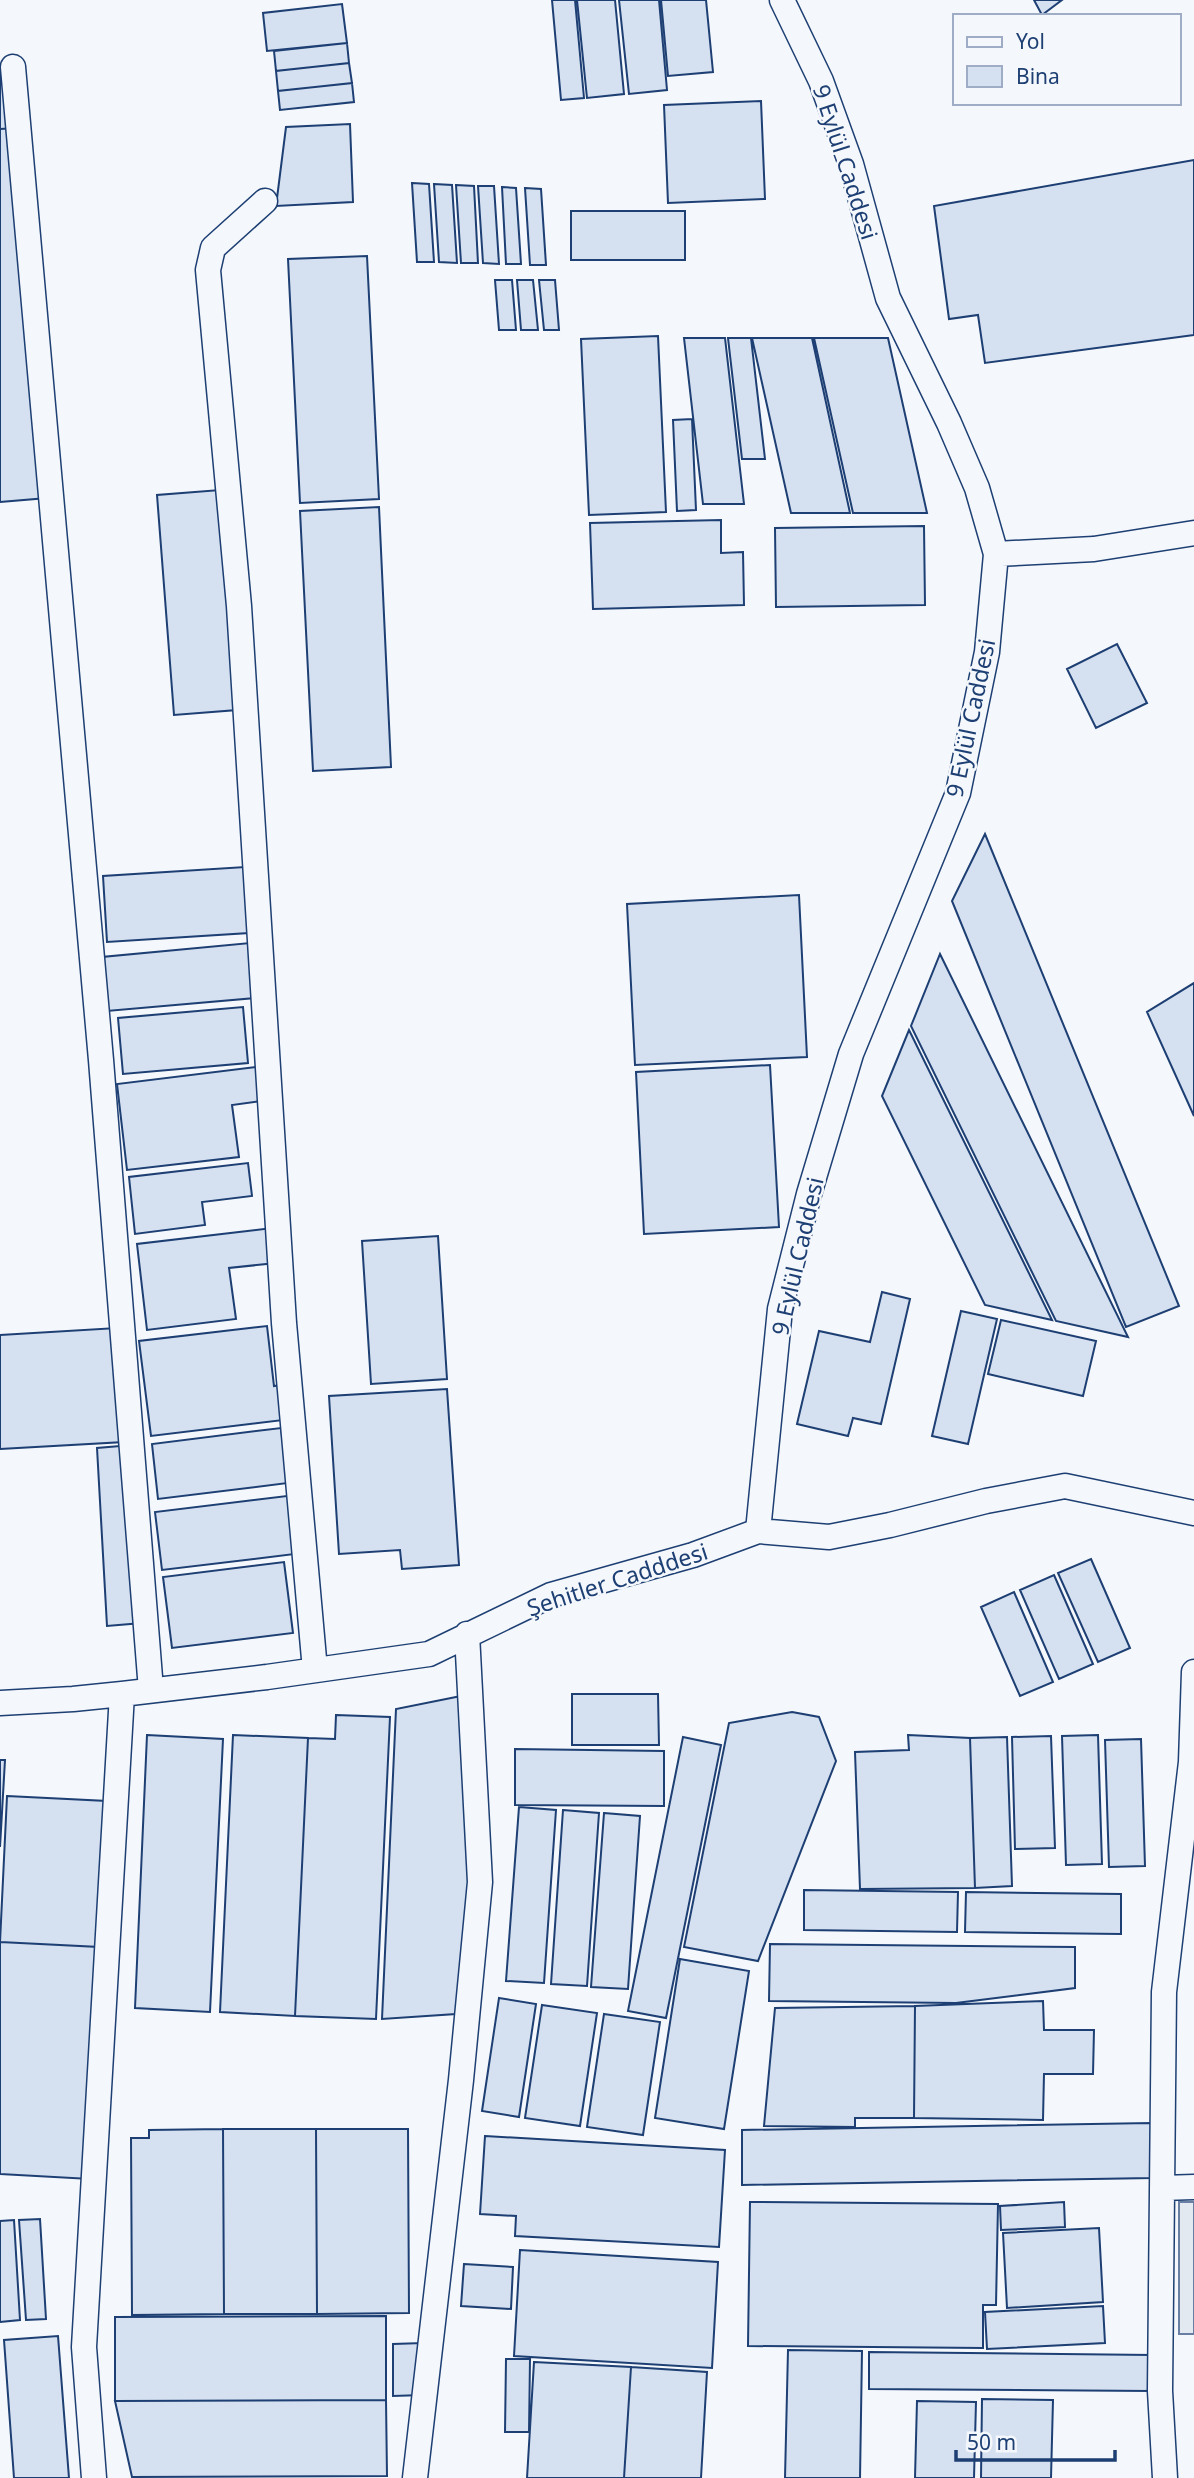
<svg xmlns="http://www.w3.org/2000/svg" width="1194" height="2478" font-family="'Noto Sans',sans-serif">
  <rect width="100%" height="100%" fill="#f4f7fb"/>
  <!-- green -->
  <path fill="#e3e9f0" stroke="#687fa3" stroke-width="2" d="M 1179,2202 L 1194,2202 L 1194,2334 L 1179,2334 Z"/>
  <!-- building -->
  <path fill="#d5e0f0" stroke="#1d3f73" stroke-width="2" d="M 552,0 L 575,0 L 584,98 L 561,100 Z
    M 577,0 L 615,0 L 624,94 L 587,98 Z
    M 619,0 L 659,0 L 667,90 L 629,94 Z
    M 661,0 L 706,0 L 713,72 L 668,76 Z
    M 1034,0 L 1062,0 L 1042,15 Z
    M 342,4 L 347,43 L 267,51 L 263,13 Z
    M 347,43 L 349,63 L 276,71 L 274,51 Z
    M 349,63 L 352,83 L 278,91 L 276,71 Z
    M 11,70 L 16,128 L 0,129 L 0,71 Z
    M 352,83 L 354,102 L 280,110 L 278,91 Z
    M 761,101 L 765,199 L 668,203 L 664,105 Z
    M 350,124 L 353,202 L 276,206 L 286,127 Z
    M 16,128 L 47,498 L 0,502 L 0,129 Z
    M 1194,160 L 1194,335 L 985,363 L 978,315 L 949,319 L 934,206 Z
    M 412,183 L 429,184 L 434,262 L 417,262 Z
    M 434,184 L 452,185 L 457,263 L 439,262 Z
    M 456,185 L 474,186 L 478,263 L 461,263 Z
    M 478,186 L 494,186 L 499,264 L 483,263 Z
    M 502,187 L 516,188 L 521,264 L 506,264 Z
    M 525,188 L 541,189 L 546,265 L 530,265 Z
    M 571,211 L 685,211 L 685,260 L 571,260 Z
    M 367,256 L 379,499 L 300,503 L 288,259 Z
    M 495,280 L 512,280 L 516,330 L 499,330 Z
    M 517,280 L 533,280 L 538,330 L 521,330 Z
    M 539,280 L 555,280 L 559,330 L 544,330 Z
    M 658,336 L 666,512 L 589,515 L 581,339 Z
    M 684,338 L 725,338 L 744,504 L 703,504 Z
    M 728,338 L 751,338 L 765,459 L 742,459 Z
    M 752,338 L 812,338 L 850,513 L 791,513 Z
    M 814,338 L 888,338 L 927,513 L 853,513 Z
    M 692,419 L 696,510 L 677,511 L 673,420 Z
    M 220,490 L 237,710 L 174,715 L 157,495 Z
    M 379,507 L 391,767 L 313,771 L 300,511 Z
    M 721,520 L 721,553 L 743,552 L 744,605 L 593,609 L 590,523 Z
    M 924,526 L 925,605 L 776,607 L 775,528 Z
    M 1117,644 L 1147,703 L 1096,728 L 1067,669 Z
    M 985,834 L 1179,1306 L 1126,1327 L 952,901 Z
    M 245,867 L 249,933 L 107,942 L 103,876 Z
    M 799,895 L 807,1057 L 635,1065 L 627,904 Z
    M 250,943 L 255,998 L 107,1011 L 102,957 Z
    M 940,954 L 1128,1337 L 1056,1321 L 911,1026 Z
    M 1194,983 L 1194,1116 L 1147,1012 Z
    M 243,1007 L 248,1063 L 123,1074 L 118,1018 Z
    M 909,1030 L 1052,1320 L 985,1305 L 882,1096 Z
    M 770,1065 L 779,1227 L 644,1234 L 636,1072 Z
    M 265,1066 L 269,1100 L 232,1105 L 239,1157 L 127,1170 L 117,1084 Z
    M 248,1163 L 252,1196 L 202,1202 L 205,1225 L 135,1234 L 129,1177 Z
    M 272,1228 L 276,1263 L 229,1268 L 236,1319 L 147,1330 L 137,1244 Z
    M 438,1236 L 447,1379 L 371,1384 L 362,1241 Z
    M 882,1292 L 910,1299 L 881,1424 L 853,1418 L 848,1436 L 797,1424 L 819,1331 L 870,1342 Z
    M 961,1311 L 997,1319 L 968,1444 L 932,1436 Z
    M 1001,1320 L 1096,1341 L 1083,1396 L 988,1374 Z
    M 267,1326 L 274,1386 L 288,1384 L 292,1419 L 151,1436 L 139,1341 Z
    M 117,1328 L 124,1442 L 0,1449 L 0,1335 Z
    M 447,1389 L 459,1565 L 402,1569 L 400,1550 L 339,1554 L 329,1396 Z
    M 281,1428 L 288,1483 L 158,1499 L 152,1444 Z
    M 132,1445 L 142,1623 L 107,1626 L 97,1448 Z
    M 295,1495 L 303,1553 L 162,1570 L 155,1512 Z
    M 1091,1559 L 1130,1648 L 1098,1662 L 1058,1573 Z
    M 284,1562 L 293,1633 L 172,1648 L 163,1577 Z
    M 1054,1575 L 1093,1664 L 1059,1679 L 1020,1590 Z
    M 1014,1592 L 1053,1682 L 1020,1696 L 981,1607 Z
    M 572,1694 L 658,1694 L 659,1745 L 572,1745 Z
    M 466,1695 L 471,1894 L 456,2014 L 382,2019 L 396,1709 Z
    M 792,1712 L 819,1717 L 836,1761 L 758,1961 L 684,1947 L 729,1723 Z
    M 336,1715 L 390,1717 L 376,2019 L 295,2016 L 308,1738 L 335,1739 Z
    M 147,1735 L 223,1739 L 210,2012 L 135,2008 Z
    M 233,1735 L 308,1738 L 295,2016 L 220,2012 Z
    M 908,1735 L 970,1738 L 975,1888 L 860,1889 L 855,1752 L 909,1750 Z
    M 1098,1735 L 1102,1864 L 1066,1865 L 1062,1736 Z
    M 1051,1736 L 1055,1848 L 1015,1849 L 1012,1737 Z
    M 683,1737 L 721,1745 L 666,2018 L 628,2011 Z
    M 1007,1737 L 1012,1886 L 975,1888 L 970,1738 Z
    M 1141,1739 L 1145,1866 L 1109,1867 L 1105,1740 Z
    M 515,1749 L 664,1751 L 664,1806 L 515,1805 Z
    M 0,1760 L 5,1760 L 0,1847 Z
    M 7,1796 L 107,1801 L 99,1947 L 0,1942 Z
    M 519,1807 L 556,1810 L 544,1983 L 506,1981 Z
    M 563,1810 L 599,1813 L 587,1986 L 551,1984 Z
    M 604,1813 L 640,1816 L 628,1989 L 591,1987 Z
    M 804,1890 L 958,1892 L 957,1932 L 804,1930 Z
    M 966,1892 L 1121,1894 L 1121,1934 L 965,1932 Z
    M 0,1942 L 99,1947 L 90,2179 L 0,2174 Z
    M 770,1944 L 1075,1947 L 1075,1988 L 956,2003 L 769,2001 Z
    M 680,1959 L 749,1971 L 724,2129 L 655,2118 Z
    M 499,1998 L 536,2004 L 519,2117 L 482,2111 Z
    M 1043,2001 L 1044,2030 L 1094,2030 L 1093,2074 L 1044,2074 L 1043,2120 L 914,2118 L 915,2006 Z
    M 542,2005 L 597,2013 L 580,2126 L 525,2118 Z
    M 915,2006 L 914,2118 L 855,2118 L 855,2127 L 764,2126 L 775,2008 Z
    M 604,2014 L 660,2022 L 643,2135 L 587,2127 Z
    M 1151,2123 L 1152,2178 L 742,2185 L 742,2130 Z
    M 223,2129 L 316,2129 L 317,2314 L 224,2314 Z
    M 223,2129 L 224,2314 L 132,2315 L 131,2138 L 149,2138 L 149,2130 Z
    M 316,2129 L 408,2129 L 409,2313 L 317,2314 Z
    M 485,2136 L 725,2150 L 719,2247 L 515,2236 L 516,2216 L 480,2214 Z
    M 750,2202 L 998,2204 L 996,2305 L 983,2305 L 983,2348 L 748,2346 Z
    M 1064,2202 L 1065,2227 L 1001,2230 L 1000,2206 Z
    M 40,2219 L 46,2319 L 26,2320 L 19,2220 Z
    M 14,2220 L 20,2320 L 0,2322 L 0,2221 Z
    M 1099,2228 L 1103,2302 L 1007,2308 L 1003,2233 Z
    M 520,2250 L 718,2262 L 712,2368 L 514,2356 Z
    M 464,2264 L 513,2267 L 511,2309 L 461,2306 Z
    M 1103,2306 L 1105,2343 L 987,2349 L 985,2312 Z
    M 386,2316 L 386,2400 L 115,2401 L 115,2317 Z
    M 58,2336 L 69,2478 L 14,2478 L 4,2340 Z
    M 423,2343 L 423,2395 L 393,2396 L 393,2344 Z
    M 788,2350 L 862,2351 L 860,2478 L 785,2478 Z
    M 869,2352 L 1152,2355 L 1151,2391 L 869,2389 Z
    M 506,2359 L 530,2359 L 529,2432 L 505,2432 Z
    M 534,2362 L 631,2367 L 624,2478 L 527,2478 Z
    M 631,2367 L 707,2372 L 701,2478 L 624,2478 Z
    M 982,2399 L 1053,2400 L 1051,2478 L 981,2478 Z
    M 386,2400 L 387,2476 L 132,2477 L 115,2401 Z
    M 917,2401 L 976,2402 L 974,2478 L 915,2478 Z"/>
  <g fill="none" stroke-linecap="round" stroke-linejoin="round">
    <defs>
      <path id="minor" d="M 13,67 L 101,1060 L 151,1690
        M 265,201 L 213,248 L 208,270 L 239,606 L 284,1323 L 315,1670
        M 996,554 L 1094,549 L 1194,533
        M 758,1531 L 780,1309 L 809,1194 L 851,1054 L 958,793 L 987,652 L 996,554 L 977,488 L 949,423 L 888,298 L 851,164 L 821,81 L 782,0
        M 0,1703 L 73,1699 L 122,1694 L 267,1677 L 429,1654 L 551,1595 L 693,1555 L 758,1531 L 829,1537 L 890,1525 L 986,1501 L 1065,1486 L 1194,1513
        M 1162,2188 L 1194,2187
        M 94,2478 L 84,2347 L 122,1694
        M 415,2478 L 461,2080 L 480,1882 L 467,1634
        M 1165,2478 L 1160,2391 L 1164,1992 L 1191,1762 L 1194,1672"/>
    </defs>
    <!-- minor casing -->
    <use href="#minor" stroke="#1d3f73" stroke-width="27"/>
    <!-- minor -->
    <use href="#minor" stroke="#f4f7fb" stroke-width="24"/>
  </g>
  <g text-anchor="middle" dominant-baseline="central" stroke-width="5" stroke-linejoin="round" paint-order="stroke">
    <!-- street labels -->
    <g font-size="23" fill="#1d3f73" stroke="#f4f7fb">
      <text transform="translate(846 162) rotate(72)">9 Eylül Caddesi</text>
      <text transform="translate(970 718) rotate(-78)">9 Eylül Caddesi</text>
      <text transform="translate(797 1256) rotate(-77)">9 Eylül Caddesi</text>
      <text transform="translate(617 1579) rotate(-18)">Şehitler Cadddesi</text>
    </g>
  </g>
  <!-- legend -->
  <rect x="953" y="14" width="228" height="91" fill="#f4f7fb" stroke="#9eadc5" stroke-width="2"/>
  <rect x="967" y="37" width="35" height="10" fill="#f4f7fb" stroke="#9eadc5" stroke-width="2"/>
  <text x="1016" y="49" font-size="21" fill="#1d3f73">Yol</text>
  <rect x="967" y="66" width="35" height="21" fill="#d5e0f0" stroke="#9eadc5" stroke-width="2"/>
  <text x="1016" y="84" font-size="21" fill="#1d3f73">Bina</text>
  <!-- scale -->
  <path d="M956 2450v10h159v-10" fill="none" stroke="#1d3f73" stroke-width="3.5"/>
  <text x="967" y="2450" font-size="21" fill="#1d3f73" stroke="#f4f7fb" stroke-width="5" paint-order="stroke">50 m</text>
</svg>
